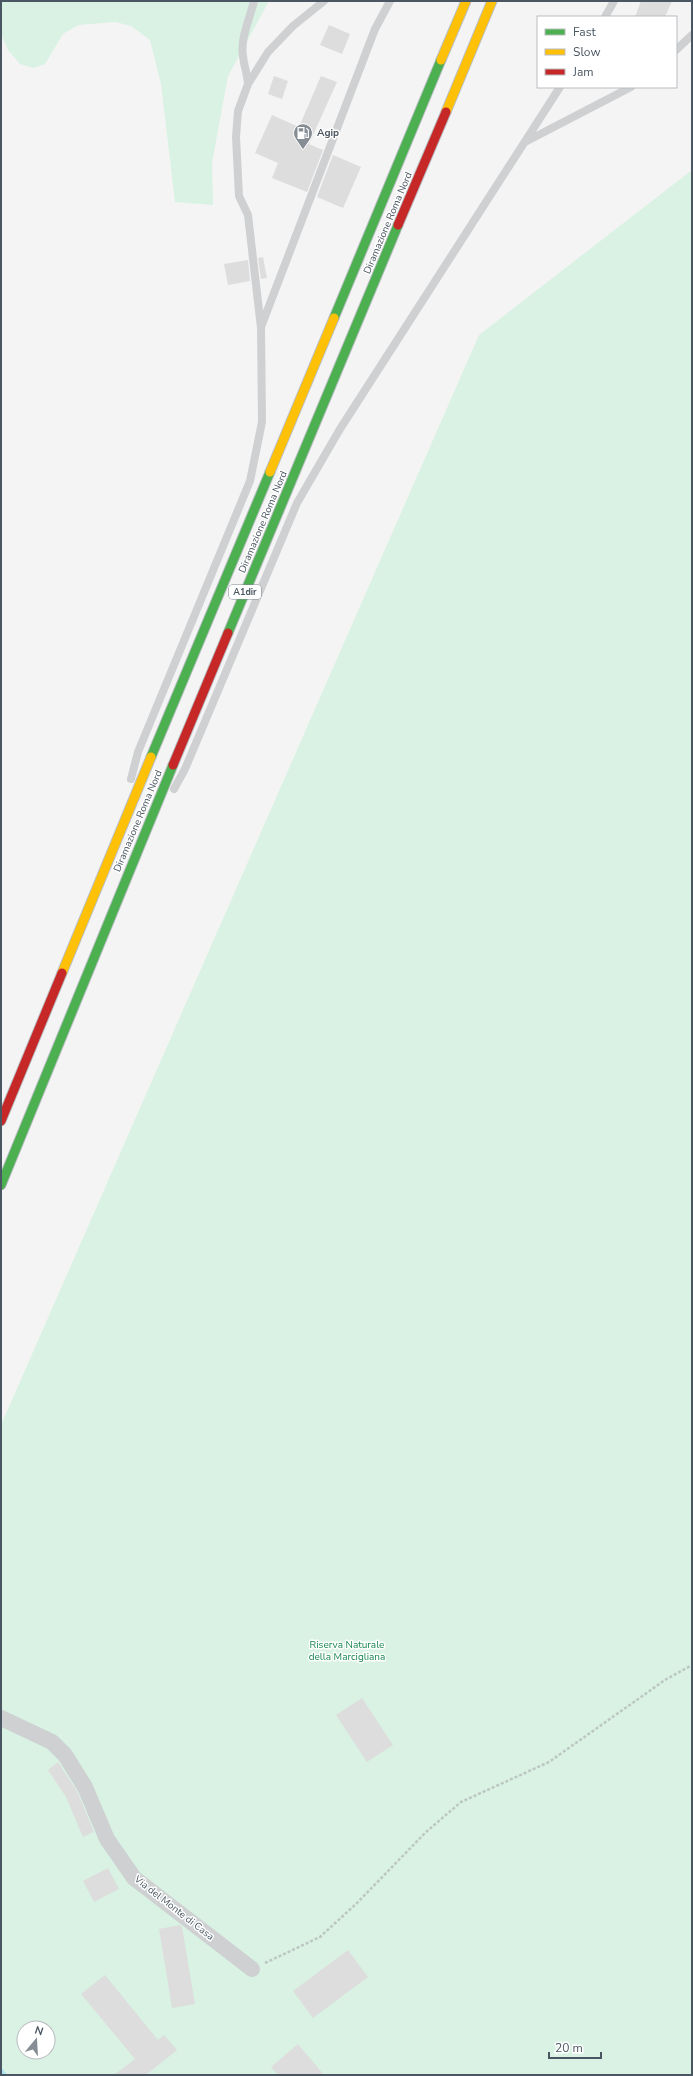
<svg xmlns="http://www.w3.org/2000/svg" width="693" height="2076" font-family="'Nunito Sans',sans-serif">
  <rect width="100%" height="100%" fill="#f4f4f4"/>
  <!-- green -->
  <path fill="#d9f2e3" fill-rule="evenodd" d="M 1,1 L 269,1 L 228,76 L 212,163 L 213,205 L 175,202 L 161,84 L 150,40 L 131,26 L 116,22 L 78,25 L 63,34 L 45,64 L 33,68 L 20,64 L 8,50 L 1,34 Z
    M 692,170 L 692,2075 L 1,2075 L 1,1425 L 479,335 ZM 24,2028 L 48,2028 L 48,2052 L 24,2052 Z"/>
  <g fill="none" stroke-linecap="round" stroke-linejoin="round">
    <!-- stream -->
    <path stroke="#aee2f0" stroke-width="5" d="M 1,2071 L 4,2075"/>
  </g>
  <!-- building -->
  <path fill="#ddddde" d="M 641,1 L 672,1 L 665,17 L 635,17 Z
    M 329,25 L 350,34 L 342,54 L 320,45 Z
    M 274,76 L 288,81 L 282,99 L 268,94 Z
    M 321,76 L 337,82 L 309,144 L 323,150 L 307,192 L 272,178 L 278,163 L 255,153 L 272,115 L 299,127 Z
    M 333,155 L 361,167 L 343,208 L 317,197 Z
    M 263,257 L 267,278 L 261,279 L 258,258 Z
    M 248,260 L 250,281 L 228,285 L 224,264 Z
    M 362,1698 L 393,1745 L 367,1762 L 336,1715 Z
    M 58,1762 L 77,1791 L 94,1832 L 83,1837 L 66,1797 L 48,1770 Z
    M 108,1868 L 119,1889 L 94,1902 L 83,1881 Z
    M 180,1925 L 182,1927 L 195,2004 L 172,2008 L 159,1929 Z
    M 348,1950 L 368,1977 L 313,2018 L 293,1991 Z
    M 105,1975 L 158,2040 L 164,2035 L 177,2050 L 146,2075 L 114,2075 L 135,2059 L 81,1994 Z
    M 298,2044 L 324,2075 L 278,2075 L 271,2067 Z"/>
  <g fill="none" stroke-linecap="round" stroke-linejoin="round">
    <defs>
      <path id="fast" d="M 334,318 L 441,60
        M 228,633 L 398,225
        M 151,757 L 270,472
        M 1,1185 L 173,765"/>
      <path id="slow" d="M 441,60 L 466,1
        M 446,112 L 492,1
        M 270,472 L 334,318
        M 62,973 L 151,757"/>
      <path id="jam" d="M 398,225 L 446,112
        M 173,765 L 228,633
        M 1,1121 L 62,973"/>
    </defs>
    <!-- fast casing -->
    <use href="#fast" stroke="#b9bec3" stroke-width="11"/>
    <!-- slow casing -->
    <use href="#slow" stroke="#b9bec3" stroke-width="11"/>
    <!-- jam casing -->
    <use href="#jam" stroke="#b9bec3" stroke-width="11"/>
    <!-- path -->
    <path stroke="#bcc7c4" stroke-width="2.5" stroke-dasharray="3 2" stroke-linecap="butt" d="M 265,1963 L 320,1937 L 357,1903 L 426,1832 L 461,1802 L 549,1762 L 665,1680 L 692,1665"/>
    <!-- lane -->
    <path stroke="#ced0d2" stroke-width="8" d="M 605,17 L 614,1
      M 676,50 L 692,35
      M 248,83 C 247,73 244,66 243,56 C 240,39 250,18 254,1
      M 525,142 L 631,87
      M 261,327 L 375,29 L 390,1
      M 131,779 L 138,752 L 250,481 L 262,422 L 261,328 L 248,215 L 239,196 L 236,137 L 238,111 L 248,84 L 268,52 L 293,26 L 324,1
      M 174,789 L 185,769 L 297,503 L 340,429 L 560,87"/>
    <!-- street -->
    <path stroke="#ced0d2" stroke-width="16" d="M 1,1718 L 52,1742 L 65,1755 L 85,1787 L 107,1839 L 134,1878 L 252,1969"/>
    <!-- fast -->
    <use href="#fast" stroke="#4caf50" stroke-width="9"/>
    <!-- slow -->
    <use href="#slow" stroke="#ffc107" stroke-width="9"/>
    <!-- jam -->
    <use href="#jam" stroke="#c62828" stroke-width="9"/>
  </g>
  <!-- icons -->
  <defs>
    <symbol id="fuel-pin" viewBox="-11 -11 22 30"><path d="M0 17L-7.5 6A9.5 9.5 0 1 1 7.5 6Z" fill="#868d94" stroke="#fff"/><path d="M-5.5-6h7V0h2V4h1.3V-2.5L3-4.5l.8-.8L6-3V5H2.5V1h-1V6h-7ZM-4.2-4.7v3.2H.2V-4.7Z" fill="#fff"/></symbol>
  </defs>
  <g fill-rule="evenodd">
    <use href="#fuel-pin" x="292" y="122" width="22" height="30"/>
  </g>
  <g text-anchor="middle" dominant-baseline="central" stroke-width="3" stroke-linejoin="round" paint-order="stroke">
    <!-- shield labels -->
    <rect fill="#fff" stroke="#808990" stroke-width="1" x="229" y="585" width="32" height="14" rx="3"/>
    <g font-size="9" font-weight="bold" fill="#4a5661">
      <text x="245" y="592">A1dir</text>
    </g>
    <!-- poi labels -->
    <g font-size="10" font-weight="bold" fill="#4a5661" stroke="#fff" text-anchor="start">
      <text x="317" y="133">Agip</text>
    </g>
    <!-- street labels -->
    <g font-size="10" fill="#4a5661" stroke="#fff">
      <text transform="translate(388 223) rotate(-67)">Diramazione Roma Nord</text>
      <text transform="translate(263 522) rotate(-67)">Diramazione Roma Nord</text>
      <text transform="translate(138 821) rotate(-67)">Diramazione Roma Nord</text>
      <text transform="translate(174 1908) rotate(38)">Via del Monte di Casa</text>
    </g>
    <!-- park labels -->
    <g font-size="10" fill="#17864f" stroke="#fff">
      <text x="347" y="1645">Riserva Naturale<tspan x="347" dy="12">della Marcigliana</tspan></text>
    </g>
  </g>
  <!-- border -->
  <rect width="693" height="2076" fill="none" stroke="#4a5661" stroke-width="4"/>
  <!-- legend -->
  <rect x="537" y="16" width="140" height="72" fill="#ffffff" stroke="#b7bbc0"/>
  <rect x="545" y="29" width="20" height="6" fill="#4caf50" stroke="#b7bbc0"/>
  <text x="573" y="36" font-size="12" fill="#4a5661">Fast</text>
  <rect x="545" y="49" width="20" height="6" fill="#ffc107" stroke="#b7bbc0"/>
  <text x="573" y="56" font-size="12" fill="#4a5661">Slow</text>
  <rect x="545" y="69" width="20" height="6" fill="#c62828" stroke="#b7bbc0"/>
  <text x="573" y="76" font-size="12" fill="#4a5661">Jam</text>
  <!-- north arrow -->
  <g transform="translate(36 2040) rotate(18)"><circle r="19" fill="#ffffff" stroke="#b7bbc0"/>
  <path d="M0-3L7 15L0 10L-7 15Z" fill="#868d94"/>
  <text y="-6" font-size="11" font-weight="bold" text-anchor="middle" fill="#4a5661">N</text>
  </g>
  <!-- scale -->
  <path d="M549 2052v6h52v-6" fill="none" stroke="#4a5661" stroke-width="2"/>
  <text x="555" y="2052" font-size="12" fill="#4a5661" stroke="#ffffff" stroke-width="3" paint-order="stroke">20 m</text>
</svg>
